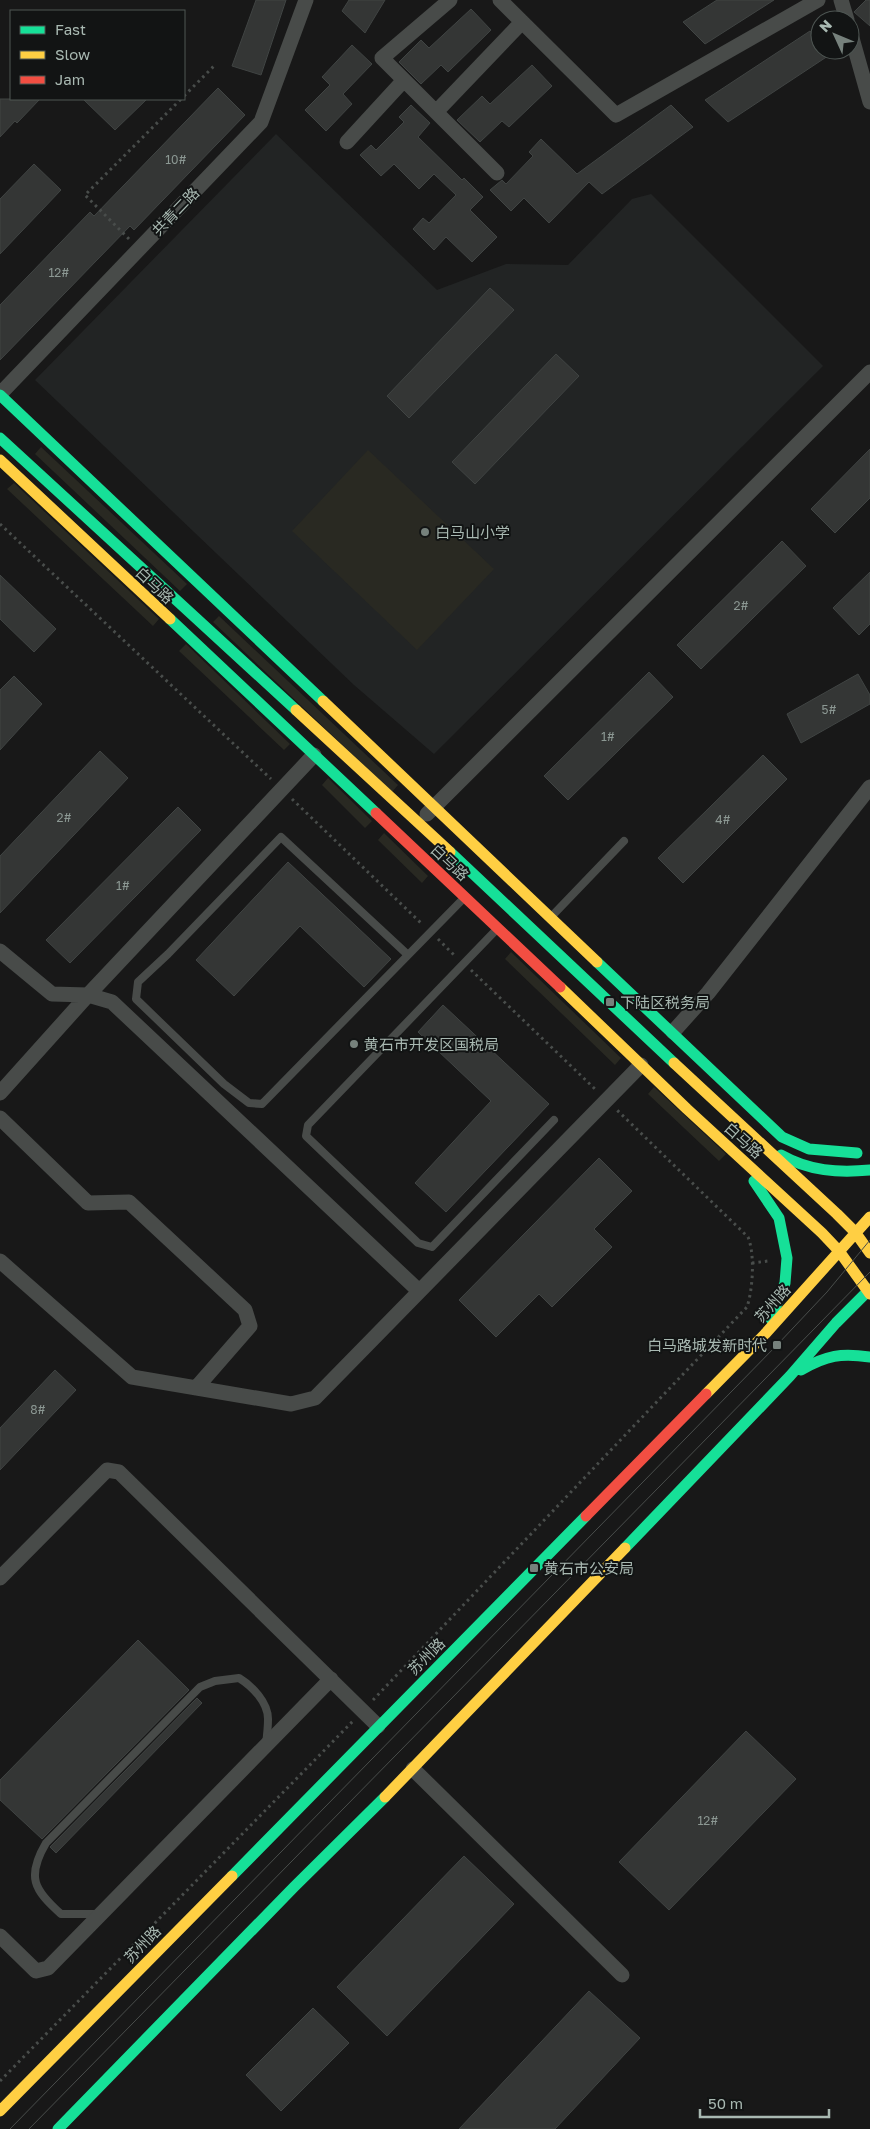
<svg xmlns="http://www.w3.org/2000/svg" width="870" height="2129" font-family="'Golos Text','Noto Sans SC',sans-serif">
  <rect width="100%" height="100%" fill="#181818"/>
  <!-- built -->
  <path fill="#222424" d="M 276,134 L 437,290 L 506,264 L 568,265 L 632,199 L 651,194 L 823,366 L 434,754 L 354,685 L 35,380 Z"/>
  <!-- green -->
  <path fill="#292922" d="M 41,447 L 187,584 L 180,591 L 35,454 Z
    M 368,450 L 494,569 L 417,650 L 292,531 Z
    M 14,483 L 159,619 L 153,626 L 7,489 Z
    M 219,616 L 398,785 L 392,792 L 213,622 Z
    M 186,644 L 290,744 L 284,750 L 179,651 Z
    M 328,778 L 372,821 L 365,828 L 322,785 Z
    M 384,833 L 428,876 L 422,883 L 378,840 Z
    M 511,952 L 621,1058 L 615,1065 L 505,959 Z
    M 654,1087 L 726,1154 L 719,1161 L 648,1094 Z"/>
  <!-- building -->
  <path fill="#343635" stroke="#404443" d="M 256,0 L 286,0 L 261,75 L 232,66 Z
    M 349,0 L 385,0 L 365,33 L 342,11 Z
    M 717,0 L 774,0 L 705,44 L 683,22 Z
    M 866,0 L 870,0 L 870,26 L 854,12 Z
    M 471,9 L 491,30 L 448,72 L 441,65 L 421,84 L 399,62 L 421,40 L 429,48 Z
    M 810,31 L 820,40 L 820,50 L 837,50 L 728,122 L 705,100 Z
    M 352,45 L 372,64 L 343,94 L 352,104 L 326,131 L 305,110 L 330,85 L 322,77 Z
    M 532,65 L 552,86 L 509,127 L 502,121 L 480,142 L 457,120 L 482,96 L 490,104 Z
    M 218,88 L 245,115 L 134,230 L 130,226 L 0,360 L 0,305 L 90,212 L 94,216 Z
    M 0,99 L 40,99 L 17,123 L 15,121 L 0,137 Z
    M 83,99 L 147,99 L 115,130 Z
    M 411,105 L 430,123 L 418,137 L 462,180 L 464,178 L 483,197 L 470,210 L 497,237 L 472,262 L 446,237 L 434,250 L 413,229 L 423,218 L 429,223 L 456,195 L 434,174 L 419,189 L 394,164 L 381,176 L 360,155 L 371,145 L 376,150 L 404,122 L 399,117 Z
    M 671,105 L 693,127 L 602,194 L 589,182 L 549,223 L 524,198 L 511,211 L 490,190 L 502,180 L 506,184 L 533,156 L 529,152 L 541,139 L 577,174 Z
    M 34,164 L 61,190 L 0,254 L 0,199 Z
    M 490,288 L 514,310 L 409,418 L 387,396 Z
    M 556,354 L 579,376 L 475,484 L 452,462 Z
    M 870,449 L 870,498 L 835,533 L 811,509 Z
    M 782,541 L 806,566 L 701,669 L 677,645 Z
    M 870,572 L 870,624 L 859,635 L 833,608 Z
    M 0,575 L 56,629 L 34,652 L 0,619 Z
    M 649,672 L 673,697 L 568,800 L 544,776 Z
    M 858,674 L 870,695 L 870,704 L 801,743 L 787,714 Z
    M 14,676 L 42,704 L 0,750 L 0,690 Z
    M 100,751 L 128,778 L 0,913 L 0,856 Z
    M 763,755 L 787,779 L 683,883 L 658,858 Z
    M 178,807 L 201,830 L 70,963 L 46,940 Z
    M 288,862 L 391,959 L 364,987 L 300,926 L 234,996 L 196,960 Z
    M 443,1005 L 549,1104 L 446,1212 L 415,1183 L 491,1101 L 418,1032 Z
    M 599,1158 L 632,1191 L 594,1229 L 612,1247 L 552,1307 L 539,1294 L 496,1337 L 459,1300 Z
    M 55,1370 L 76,1390 L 0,1470 L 0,1428 Z
    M 138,1640 L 189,1690 L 42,1839 L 0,1800 L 0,1780 Z
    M 197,1698 L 202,1703 L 56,1853 L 50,1847 Z
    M 746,1731 L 796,1779 L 669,1910 L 619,1862 Z
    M 464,1856 L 514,1904 L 387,2036 L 337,1987 Z
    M 589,1991 L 640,2038 L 555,2129 L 459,2129 Z
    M 313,2008 L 349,2043 L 281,2111 L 246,2075 Z"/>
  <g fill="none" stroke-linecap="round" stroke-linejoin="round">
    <!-- path -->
    <path stroke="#494d4b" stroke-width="3" stroke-dasharray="2.5 4" stroke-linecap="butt" d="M 184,96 L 216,64
      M 129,239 L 85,195 L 181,99
      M 0,524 L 271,779
      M 292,799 L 423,925
      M 438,939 L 455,956
      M 471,970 L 596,1090
      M 752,1263 L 768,1261
      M 373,1700 L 747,1307 C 753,1289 755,1254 748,1237 L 617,1110
      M 0,2081 L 353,1721"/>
    <!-- lane -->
    <path stroke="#484b49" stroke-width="8" d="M 551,917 L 624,841
      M 497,929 L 308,1125 L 306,1136 L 418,1243 L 432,1247 L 554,1120
      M 408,955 L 281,837 L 168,954 L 138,982 L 136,999 L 224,1084 L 249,1103 L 262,1104 L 464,898
      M 99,1914 L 61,1914 C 34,1890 26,1877 46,1843 L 200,1687 L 215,1681 L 239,1678 C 252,1686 268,1702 268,1719 C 268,1727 267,1736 266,1744"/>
    <!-- street -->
    <path stroke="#484b49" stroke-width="15" d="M 450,0 L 382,58 L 497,173
      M 500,0 L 616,115 L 818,0
      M 841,0 L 847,20
      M 850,31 L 870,102
      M 436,112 L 522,22
      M 347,142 L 404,80
      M 0,394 L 261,122 L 306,0
      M 314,755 L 88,995 L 112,1002 L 419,1291
      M 427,814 L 870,372
      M 0,951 L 52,994 L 88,995
      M 673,1032 L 708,993 L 870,787
      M 0,1093 L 88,995
      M 0,1118 L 88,1203 L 129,1202 L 245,1310 L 250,1326 L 196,1388
      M 0,1261 L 132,1377 L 291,1404 L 315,1398 L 641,1065
      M 0,1578 L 107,1470 L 119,1472 L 378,1726
      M 413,1769 L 622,1975
      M 0,1936 L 36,1971 L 48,1968 L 331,1679"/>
    <!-- fast -->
    <path stroke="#16e098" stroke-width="11" d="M 0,395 L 323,701
      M 0,438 L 296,710
      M 170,619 L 376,813
      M 450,852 L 674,1063
      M 597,962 L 782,1137 L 809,1149 L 857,1153
      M 781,1155 C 809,1171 838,1173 870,1170
      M 754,1181 L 779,1218 L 787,1258 L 785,1283 L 771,1319
      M 801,1370 C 827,1355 841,1353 870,1357
      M 625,1548 L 790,1376 L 836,1323 L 870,1289
      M 232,1876 L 586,1516
      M 58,2129 L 294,1887 L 385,1797"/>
    <!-- slow -->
    <path stroke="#ffcf43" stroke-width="11" d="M 0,460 L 170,619
      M 323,701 L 597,962
      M 296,710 L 450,852
      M 560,987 L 687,1109 L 822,1233 L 839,1251 L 870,1294
      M 674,1063 L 837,1214 L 855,1232 L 870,1253
      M 706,1394 L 765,1334 L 870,1217
      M 385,1797 L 625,1548
      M 0,2111 L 232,1876"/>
    <!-- jam -->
    <path stroke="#f24e42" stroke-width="11" d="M 376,813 L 560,987
      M 586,1516 L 706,1394"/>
    <!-- tram -->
    <path stroke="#494d4b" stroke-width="1" d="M 10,2129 L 777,1345 L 827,1292 L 870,1240
      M 29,2129 L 870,1272"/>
  </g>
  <!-- markers -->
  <g fill="#76817c" stroke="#121414" stroke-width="2">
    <circle cx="425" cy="532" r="5"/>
    <rect x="605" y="997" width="10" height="10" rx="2.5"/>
    <circle cx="354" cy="1044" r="5"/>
    <rect x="772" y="1340" width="10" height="10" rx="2.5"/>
    <rect x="529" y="1563" width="10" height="10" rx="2.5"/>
  </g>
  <g text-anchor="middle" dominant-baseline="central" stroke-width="4" stroke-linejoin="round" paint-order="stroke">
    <!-- number labels -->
    <g font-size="12" fill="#8c9893">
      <text x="176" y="159">10#</text>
      <text x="59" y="272">12#</text>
      <text x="741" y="605">2#</text>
      <text x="829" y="709">5#</text>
      <text x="608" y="736">1#</text>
      <text x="64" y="817">2#</text>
      <text x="723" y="819">4#</text>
      <text x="123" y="885">1#</text>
      <text x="38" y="1409">8#</text>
      <text x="708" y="1820">12#</text>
    </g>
    <!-- street labels -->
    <g font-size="15" fill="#a9b9b2" stroke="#121414">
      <text transform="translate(175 211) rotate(-46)">共青二路</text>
      <text transform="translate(155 585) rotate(43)">白马路</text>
      <text transform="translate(450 862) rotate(43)">白马路</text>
      <text transform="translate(744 1140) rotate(42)">白马路</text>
      <text transform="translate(772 1303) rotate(-48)">苏州路</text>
      <text transform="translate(426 1656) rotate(-45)">苏州路</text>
      <text transform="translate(142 1944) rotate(-46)">苏州路</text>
    </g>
    <!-- poi labels -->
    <g font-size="15" fill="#a9b9b2" stroke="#121414" text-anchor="start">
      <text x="435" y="532">白马山小学</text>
      <text x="620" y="1002">下陆区税务局</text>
      <text x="364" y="1044">黄石市开发区国税局</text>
      <text x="767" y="1345" text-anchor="end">白马路城发新时代</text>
      <text x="544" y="1568">黄石市公安局</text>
    </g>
  </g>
  <!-- legend -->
  <rect x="10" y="10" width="175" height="90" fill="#121414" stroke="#4e5653"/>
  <rect x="20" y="26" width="25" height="8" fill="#16e098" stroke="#4e5653"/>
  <text x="55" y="35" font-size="15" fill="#a9b9b2">Fast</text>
  <rect x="20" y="51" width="25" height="8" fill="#ffcf43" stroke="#4e5653"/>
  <text x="55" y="60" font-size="15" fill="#a9b9b2">Slow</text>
  <rect x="20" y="76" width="25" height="8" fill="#f24e42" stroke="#4e5653"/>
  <text x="55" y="85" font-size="15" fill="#a9b9b2">Jam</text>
  <!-- north arrow -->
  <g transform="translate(835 35) rotate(314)"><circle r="24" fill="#121414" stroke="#4e5653"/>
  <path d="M0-4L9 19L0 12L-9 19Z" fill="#76817c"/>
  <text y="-8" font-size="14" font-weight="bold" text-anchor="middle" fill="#a9b9b2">N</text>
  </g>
  <!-- scale -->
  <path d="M700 2109v8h129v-8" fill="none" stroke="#a9b9b2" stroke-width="2.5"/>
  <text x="708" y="2109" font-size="15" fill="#a9b9b2" stroke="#121414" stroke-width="4" paint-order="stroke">50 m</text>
</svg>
